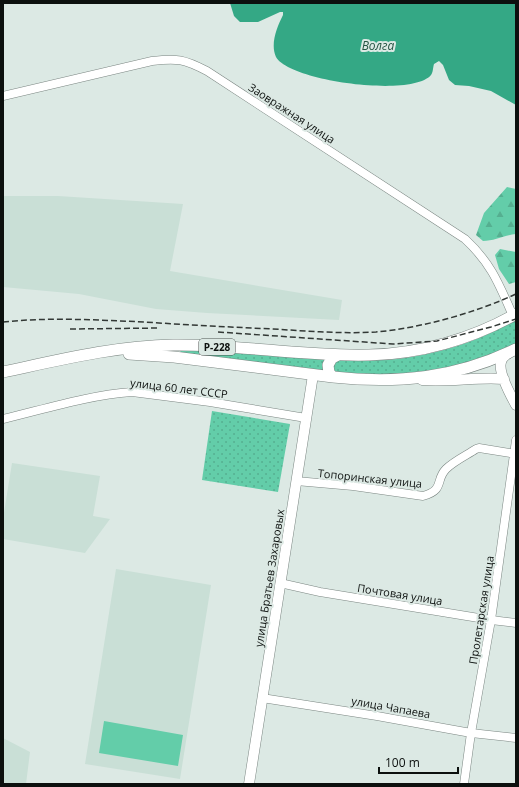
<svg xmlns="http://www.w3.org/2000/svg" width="519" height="787" font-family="'Open Sans',sans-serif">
  <defs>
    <pattern id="green-dots" width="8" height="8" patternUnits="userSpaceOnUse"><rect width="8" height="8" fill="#63cda9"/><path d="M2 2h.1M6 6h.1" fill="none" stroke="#55af90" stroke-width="1.8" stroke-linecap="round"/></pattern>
    <pattern id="forest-firs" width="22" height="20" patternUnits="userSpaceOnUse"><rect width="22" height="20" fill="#63cda9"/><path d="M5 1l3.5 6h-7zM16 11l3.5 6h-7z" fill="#55af90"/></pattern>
  </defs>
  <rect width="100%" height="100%" fill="#dce9e4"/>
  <!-- built -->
  <path fill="#c9dfd6" d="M 3,196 L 58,196 L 183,204 L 170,271 L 342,300 L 339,320 L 207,313 L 156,309 L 79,294 L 3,287 Z
    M 12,463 L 100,476 L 93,516 L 110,519 L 85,553 L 3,539 L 3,519 Z
    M 116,569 L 211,585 L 180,779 L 85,764 Z
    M 3,738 L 30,752 L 26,784 L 3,784 Z"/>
  <!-- green -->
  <path fill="url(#green-dots)" d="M 516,320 L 516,346 L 467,366 L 374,377 L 332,371 L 333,362 L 337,360 C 357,360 378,361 398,359 C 440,354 479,341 516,320 Z
    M 181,348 L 331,356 L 324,366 L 322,373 L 180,354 Z
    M 212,411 L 290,424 L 278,492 L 202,480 Z"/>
  <!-- forest -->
  <path fill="url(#forest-firs)" d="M 507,187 L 516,189 L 516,234 C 505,235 494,241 483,241 L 476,235 L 484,213 Z
    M 500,249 L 516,252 L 516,282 L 509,284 L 499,269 L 495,255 Z"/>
  <!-- pitch -->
  <path fill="#63cda9" d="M 104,721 L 183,735 L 178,766 L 99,753 Z"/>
  <!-- water -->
  <path fill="#34a885" d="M 230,3 L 516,3 L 516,105 L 491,91 L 469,86 L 455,85 L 449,80 L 443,65 L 439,61 L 434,64 C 433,67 433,73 431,75 C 412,98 289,81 276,57 C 270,44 277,27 283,15 L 283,12 L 280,12 L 258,22 L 240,22 L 234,16 Z"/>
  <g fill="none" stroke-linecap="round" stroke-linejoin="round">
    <defs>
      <path id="minor" d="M 3,96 L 152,61 C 177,58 184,59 207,71 L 465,239 C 491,263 499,284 513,316
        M 3,419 C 45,409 89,395 132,392 L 210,402 L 306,418
        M 296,481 L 353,486 L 423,496 C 445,490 435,480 446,469 C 454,461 467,455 476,449 L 479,448 L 516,454
        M 280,583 L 320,592 L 491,620 L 516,623
        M 262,698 L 377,716 L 471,733 L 516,738
        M 464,784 L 471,733 L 491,620 L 516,440"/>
      <path id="major" d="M 509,353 C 505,355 502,358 501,362 C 498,372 511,396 516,405
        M 422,380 C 450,382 477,377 504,379
        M 249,784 L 313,375"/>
      <path id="highway" d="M 129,354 L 174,357 L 333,377 C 398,384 456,378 516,349
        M 3,372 C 59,360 115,346 173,345 C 238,344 304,357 369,355 C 420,354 472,339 516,314
        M 333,377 L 329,373 L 328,365 L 332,358 L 338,355"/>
    </defs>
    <!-- minor casing -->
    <use href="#minor" stroke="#7b8682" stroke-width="9"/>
    <!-- major casing -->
    <use href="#major" stroke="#7b8682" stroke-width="11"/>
    <!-- highway casing -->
    <use href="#highway" stroke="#7b8682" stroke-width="12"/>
    <!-- minor -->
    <use href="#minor" stroke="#fff" stroke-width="8"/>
    <!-- major -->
    <use href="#major" stroke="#fff" stroke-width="10"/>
    <!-- highway -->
    <use href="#highway" stroke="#fff" stroke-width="11"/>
    <!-- rail -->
    <path stroke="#323835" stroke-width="1.5" stroke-dasharray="6 3" stroke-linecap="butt" d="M 3,322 C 50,317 98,320 145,322 C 188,325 230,327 273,329 C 307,331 342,334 376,332 C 421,328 475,313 516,294
      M 70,329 L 160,328
      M 218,332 L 393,344 L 437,341 L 491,327 L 516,319"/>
  </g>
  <g text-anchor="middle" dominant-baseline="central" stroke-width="4" stroke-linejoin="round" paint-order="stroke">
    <!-- shield labels -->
    <rect fill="#dce9e4" stroke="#4a514e" stroke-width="1" x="199" y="339" width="36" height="16" rx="3"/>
    <g font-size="10" font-weight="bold" fill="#0c100e">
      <text x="217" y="347">Р-228</text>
    </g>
    <!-- street labels -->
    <g font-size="11" fill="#0c100e" stroke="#dce9e4">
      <text transform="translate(292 113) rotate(33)">Заовражная улица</text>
      <text transform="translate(179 388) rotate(7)">улица 60 лет СССР</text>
      <text transform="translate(370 478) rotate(6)">Топоринская улица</text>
      <text transform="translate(269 578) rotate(-81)">улица Братьев Захаровых</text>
      <text transform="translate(400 594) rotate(9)">Почтовая улица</text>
      <text transform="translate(481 610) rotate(-81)">Пролетарская улица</text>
      <text transform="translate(391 707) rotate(10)">улица Чапаева</text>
    </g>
    <!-- water labels -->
    <g font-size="12" font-style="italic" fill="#265444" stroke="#dce9e4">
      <text x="378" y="45">Волга</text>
    </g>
  </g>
  <!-- border -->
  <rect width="519" height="787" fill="none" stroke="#0c100e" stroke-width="8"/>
  <!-- scale -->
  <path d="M379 767v6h79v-6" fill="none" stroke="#0c100e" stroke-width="2"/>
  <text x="385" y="767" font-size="12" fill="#0c100e" stroke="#dce9e4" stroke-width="3" paint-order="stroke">100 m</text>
</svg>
